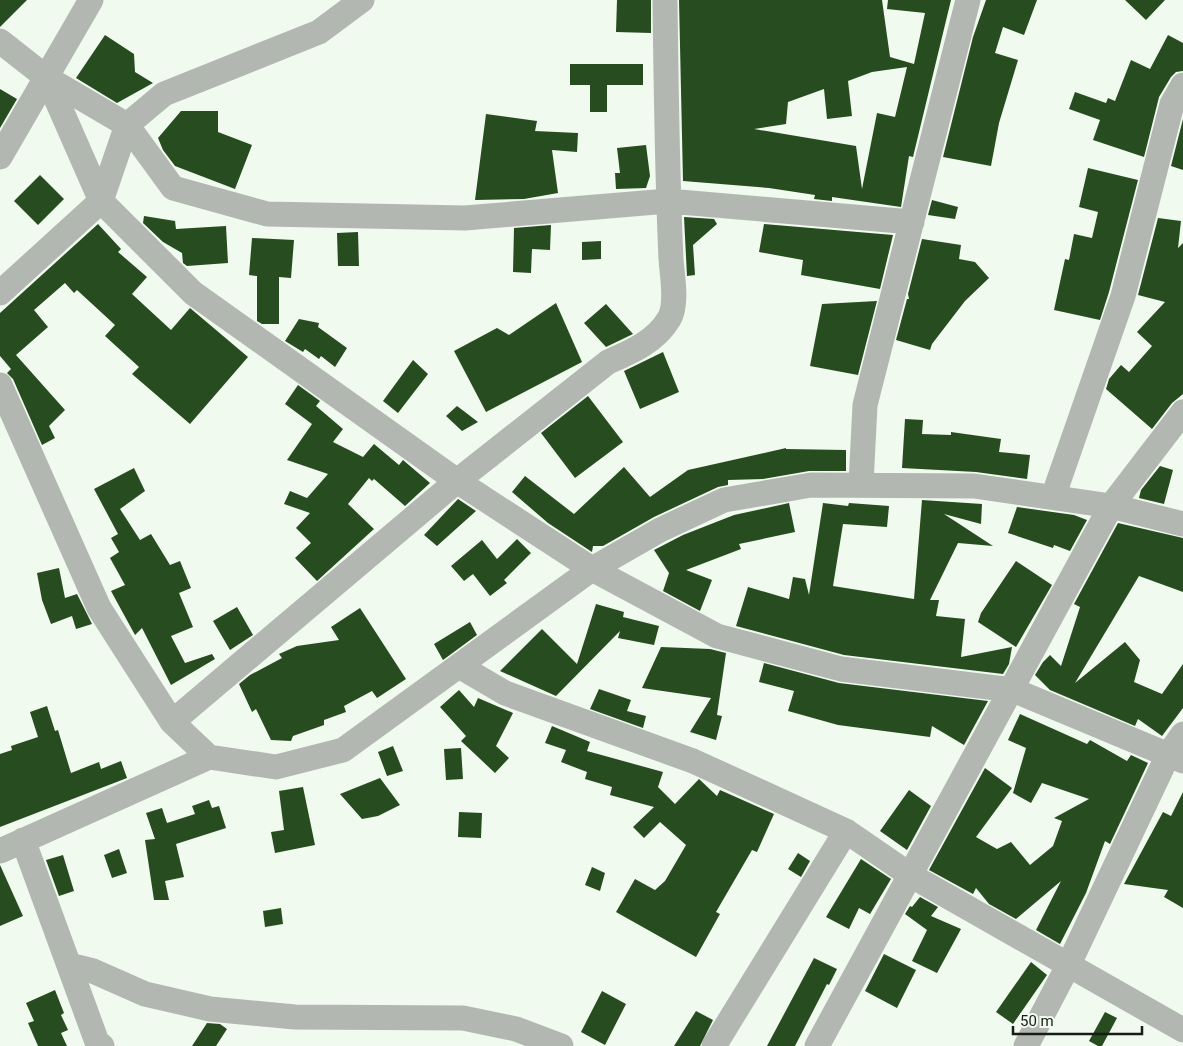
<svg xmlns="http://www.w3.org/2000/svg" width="1183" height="1046" font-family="Roboto,sans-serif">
  <rect width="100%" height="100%" fill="#f1faef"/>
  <!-- building -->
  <path fill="#264c1f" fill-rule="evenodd" d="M 0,0 L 27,0 L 0,27 Z
    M 617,0 L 651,0 L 651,33 L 616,32 Z
    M 679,0 L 882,0 L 890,57 L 914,64 L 925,13 L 887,9 L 888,0 L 951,0 L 913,157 L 909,156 L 901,207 L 832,197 L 832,201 L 814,199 L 815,195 L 769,188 L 683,181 ZM 907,67 L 895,117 L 877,113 L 862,189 L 856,146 L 754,129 L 786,124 L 788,102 L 824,89 L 827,119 L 852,116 L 848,81 L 872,72 Z
    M 986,0 L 1037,0 L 1024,35 L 1003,27 L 995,53 L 1018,60 L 999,123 L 991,166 L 943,157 L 973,37 Z
    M 1125,0 L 1165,0 L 1146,20 Z
    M 105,35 L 134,54 L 135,72 L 153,83 L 117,103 L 76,78 Z
    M 1168,35 L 1183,43 L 1183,71 L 1176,72 L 1171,77 L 1159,97 L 1144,157 L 1093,140 L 1100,120 L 1069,109 L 1075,92 L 1106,103 L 1108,98 L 1115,101 L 1131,60 L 1150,69 Z
    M 570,64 L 643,64 L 643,85 L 607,85 L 607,112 L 590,112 L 590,85 L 570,85 Z
    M 0,89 L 17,99 L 0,128 Z
    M 181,111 L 218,111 L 218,132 L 252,145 L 235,189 L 175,166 L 163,150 L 158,138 Z
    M 486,114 L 537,121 L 535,131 L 578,133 L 577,152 L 552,150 L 558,193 L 524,199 L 475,200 Z
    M 1183,119 L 1183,170 L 1171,166 Z
    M 646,145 L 650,176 L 646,188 L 616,189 L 615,173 L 620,173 L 617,148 Z
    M 1088,168 L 1138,180 L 1109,292 L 1100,320 L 1054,310 L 1065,259 L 1069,260 L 1074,234 L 1092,238 L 1098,212 L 1079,207 Z
    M 40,175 L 64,199 L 38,225 L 14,201 Z
    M 932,200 L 958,207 L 955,219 L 928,215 Z
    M 144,216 L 175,221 L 176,229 L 226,226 L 228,263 L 187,266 L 183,263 L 182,253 L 163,242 L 143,223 Z
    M 684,217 L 714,219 L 717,224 L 693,245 L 695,275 L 687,276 Z
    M 1158,218 L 1181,221 L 1178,248 L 1183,243 L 1183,394 L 1172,403 L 1152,429 L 1106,389 L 1109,379 L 1121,365 L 1129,372 L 1152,346 L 1137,332 L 1165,302 L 1138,295 Z
    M 98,224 L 121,249 L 118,252 L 147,277 L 132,294 L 171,330 L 190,308 L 248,357 L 190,424 L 132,374 L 139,367 L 105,336 L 115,325 L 77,290 L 74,293 L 65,283 L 34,310 L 48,327 L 16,355 L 65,410 L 49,426 L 55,438 L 42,445 L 13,379 L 7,373 L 11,369 L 0,356 L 0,313 Z
    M 764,224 L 893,235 L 880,289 L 801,275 L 803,260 L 759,252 Z
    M 551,225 L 550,250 L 532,249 L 531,273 L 513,272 L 514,228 Z
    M 358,232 L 359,266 L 338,266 L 337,233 Z
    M 252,238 L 294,240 L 291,278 L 279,277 L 279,324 L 262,324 L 257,321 L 257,276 L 249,275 Z
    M 922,239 L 961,245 L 959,259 L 975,262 L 989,278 L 965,301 L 932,344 L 930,350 L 896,340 L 907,299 L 909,299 L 908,294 Z
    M 601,241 L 601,259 L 582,260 L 582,242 Z
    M 877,301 L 858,375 L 810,366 L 822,304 Z
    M 556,303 L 582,362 L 486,412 L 454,351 L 497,328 L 509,335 Z
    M 606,304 L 633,334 L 606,347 L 584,323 Z
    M 299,319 L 319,323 L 318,327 L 347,348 L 335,367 L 321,356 L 319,359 L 305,349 L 303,352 L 285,341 Z
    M 663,352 L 679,392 L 640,409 L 624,371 Z
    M 413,360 L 428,374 L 398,413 L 383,401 Z
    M 298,385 L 320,401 L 316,406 L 343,429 L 333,442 L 363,457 L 374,444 L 399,465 L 403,460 L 430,483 L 405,506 L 374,479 L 372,481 L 369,478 L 348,504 L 374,529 L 317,581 L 295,558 L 311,543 L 296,528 L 310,513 L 284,504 L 290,491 L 307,498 L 328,474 L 287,460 L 312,424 L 285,404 Z
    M 588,396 L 623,442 L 575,478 L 541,433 Z
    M 457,406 L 465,412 L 478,422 L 462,431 L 446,416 Z
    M 905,419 L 923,420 L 922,434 L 951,435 L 951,432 L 1001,439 L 999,452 L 1030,455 L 1027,479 L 976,472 L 902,468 Z
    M 786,448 L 786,449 L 846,450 L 846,471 L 809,471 L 763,479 L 728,480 L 728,485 L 718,487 L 654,517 L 603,546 L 593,546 L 592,552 L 548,523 L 512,492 L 525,476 L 574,514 L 624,467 L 650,497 L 688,470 Z
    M 1160,466 L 1173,470 L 1164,504 L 1139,498 L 1141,490 Z
    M 134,468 L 145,491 L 120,509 L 140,540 L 151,534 L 170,565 L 180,561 L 191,588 L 179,593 L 193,627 L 171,636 L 185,663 L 212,654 L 215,659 L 171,685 L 142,628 L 135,635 L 111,591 L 125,585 L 110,558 L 119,552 L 111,538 L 118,534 L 94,489 Z
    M 458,499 L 476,511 L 437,546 L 424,535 Z
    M 922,500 L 982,504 L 981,524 L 944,514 L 993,546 L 958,543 L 930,600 L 939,600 L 936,616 L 965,619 L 961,657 L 1012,647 L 1009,664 L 1003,674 L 844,655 L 736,626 L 748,587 L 789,599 L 793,577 L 805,579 L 809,595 L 823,503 L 848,506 L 849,503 L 889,506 L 887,527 L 843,524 L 833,586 L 914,599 Z
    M 789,503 L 795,532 L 739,544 L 741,549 L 686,570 L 712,580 L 700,611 L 663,591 L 669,573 L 654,550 L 683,535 L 734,515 Z
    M 1017,507 L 1074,515 L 1087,520 L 1070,551 L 1054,545 L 1053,548 L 1008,533 Z
    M 1118,523 L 1183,538 L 1183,592 L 1139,576 L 1075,683 L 1125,642 L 1140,660 L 1134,682 L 1162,694 L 1183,664 L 1183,708 L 1162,736 L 1138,719 L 1135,726 L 1050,690 L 1035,675 L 1043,662 L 1050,655 L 1061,666 L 1080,607 L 1074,604 Z
    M 517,539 L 531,553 L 504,580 L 507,583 L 490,596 L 473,574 L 464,581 L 451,566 L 482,540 L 497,559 Z
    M 1016,561 L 1052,585 L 1016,647 L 978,622 L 981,613 Z
    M 59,568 L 65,598 L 77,594 L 92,624 L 76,629 L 72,616 L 51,624 L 42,600 L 37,573 Z
    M 596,604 L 624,612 L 623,617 L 659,626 L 654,645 L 618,638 L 620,631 L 556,696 L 500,671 L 542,629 L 577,664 Z
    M 237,607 L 253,635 L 230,650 L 213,621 Z
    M 360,608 L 406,679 L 377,698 L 372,691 L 344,706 L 346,712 L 324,720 L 324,725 L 293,736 L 291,741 L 271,740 L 256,709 L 252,712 L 239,684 L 250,675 L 282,658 L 279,654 L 297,646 L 339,640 L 331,627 Z
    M 470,622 L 477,635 L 443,660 L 434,644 Z
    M 661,647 L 710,649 L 726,653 L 717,715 L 722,716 L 716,740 L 690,732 L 711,698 L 642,688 Z
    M 764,663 L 839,683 L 988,701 L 964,745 L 932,726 L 930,737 L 838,725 L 788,711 L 794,691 L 759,682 Z
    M 599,689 L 631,700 L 627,711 L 646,716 L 643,728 L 590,709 Z
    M 459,690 L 474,707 L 478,698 L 513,713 L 496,746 L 509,758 L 495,773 L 461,741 L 466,736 L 440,707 Z
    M 47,706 L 55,731 L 58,730 L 71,773 L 99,762 L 101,769 L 121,761 L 127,778 L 0,827 L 0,754 L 12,750 L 11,746 L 38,737 L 30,712 Z
    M 1020,714 L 1087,744 L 1090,740 L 1127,761 L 1131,755 L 1148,763 L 1110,844 L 1105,841 L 1086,893 L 1060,944 L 1036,930 L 1061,881 L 1016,919 L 989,904 L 976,888 L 973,894 L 929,870 L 985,768 L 1012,788 L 976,837 L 997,849 L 1011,842 L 1030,865 L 1053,846 L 1062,821 L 1054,818 L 1089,799 L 1042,783 L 1031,803 L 1013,793 L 1026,748 L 1008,740 Z
    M 552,726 L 590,742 L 587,751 L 663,772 L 658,787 L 675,804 L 699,779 L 717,796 L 720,790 L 774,814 L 757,852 L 752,850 L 716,912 L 720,914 L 696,957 L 616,912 L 635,879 L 655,890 L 665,881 L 686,845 L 660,822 L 644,838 L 633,827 L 654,807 L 610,795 L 612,787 L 585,779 L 587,772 L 561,762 L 566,750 L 545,743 Z
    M 393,746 L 403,771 L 387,776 L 378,752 Z
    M 461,748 L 463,779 L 446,780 L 444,749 Z
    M 380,778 L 400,805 L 378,816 L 362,819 L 340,794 Z
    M 303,787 L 315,845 L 275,853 L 271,832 L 284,830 L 279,791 Z
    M 909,790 L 931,806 L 907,850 L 880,831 Z
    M 1183,792 L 1183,908 L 1164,897 L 1168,890 L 1124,884 L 1163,812 L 1171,816 Z
    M 209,800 L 212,808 L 219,806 L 226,828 L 176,844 L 184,877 L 165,881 L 169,900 L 154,900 L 145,840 L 155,839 L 146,813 L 162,808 L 167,823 L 195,814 L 192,806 Z
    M 459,812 L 482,813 L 481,838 L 458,837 Z
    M 119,849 L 127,873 L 112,878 L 104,855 Z
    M 798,853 L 810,861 L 801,877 L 788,869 Z
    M 63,855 L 74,891 L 59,896 L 46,860 Z
    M 861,859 L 891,879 L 870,914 L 859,908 L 849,929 L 826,917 Z
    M 0,865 L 23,916 L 0,926 Z
    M 592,867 L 605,873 L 600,891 L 585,885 Z
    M 920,897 L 938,907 L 931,916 L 961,929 L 937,973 L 912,961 L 927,930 L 905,914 L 910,906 L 912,907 Z
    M 281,908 L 283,924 L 265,927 L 263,911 Z
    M 884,954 L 916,970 L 897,1008 L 865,991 Z
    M 814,958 L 837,969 L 829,985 L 827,984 L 795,1046 L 767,1046 Z
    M 1031,962 L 1047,975 L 1013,1024 L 996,1012 Z
    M 55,990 L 64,1013 L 61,1015 L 68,1030 L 61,1033 L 67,1046 L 38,1046 L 28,1023 L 34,1021 L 26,1003 Z
    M 602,991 L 626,1004 L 605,1045 L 581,1032 Z
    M 696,1011 L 713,1020 L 700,1046 L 674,1046 Z
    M 1105,1012 L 1117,1018 L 1102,1046 L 1098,1046 L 1089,1041 Z
    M 207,1023 L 220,1024 L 227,1029 L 216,1046 L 192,1046 Z"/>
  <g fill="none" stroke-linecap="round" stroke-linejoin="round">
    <!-- minor -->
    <path stroke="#b3b7b2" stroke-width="25" d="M 0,41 L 47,78 L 127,125 L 173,188 L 267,214 L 465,218 L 668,201 L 912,222
      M 47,78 L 101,201 L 193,293 L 457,481 L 592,569 L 717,636 L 841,669 L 1013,690 L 1183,761
      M 0,157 L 91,0
      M 0,293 L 101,201 L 127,125 L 164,94 L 319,32 L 362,0
      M 0,385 L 99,608 L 172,722 L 209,757
      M 861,484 L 865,405 L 968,0
      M 1053,497 L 1123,296 L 1172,104 L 1183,85
      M 459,666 L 505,693 L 693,761 L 846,831 L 910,875 L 1183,1030
      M 172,722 L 457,481 L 608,362 C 631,352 655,342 669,319 C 678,304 672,275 671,259 C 667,173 666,86 665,0
      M 23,840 L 97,1042 L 102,1046
      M 0,851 L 209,757 L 276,767 L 343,750 L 592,569 L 660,530 L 724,500 L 811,485 L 974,486 L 1111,506 L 1183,524
      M 69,965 L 93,971 L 145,994 L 210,1009 L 295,1017 L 463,1018 L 516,1029 L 561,1046
      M 714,1046 L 846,831
      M 817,1046 L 1111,506 L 1183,412
      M 1026,1046 L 1068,966 L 1168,755 L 1183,734"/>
  </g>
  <!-- scale -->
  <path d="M1013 1026v8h129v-8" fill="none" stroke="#181b17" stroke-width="2.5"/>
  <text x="1020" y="1026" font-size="15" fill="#181b17" stroke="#f1faef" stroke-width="4" paint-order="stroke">50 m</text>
</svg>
